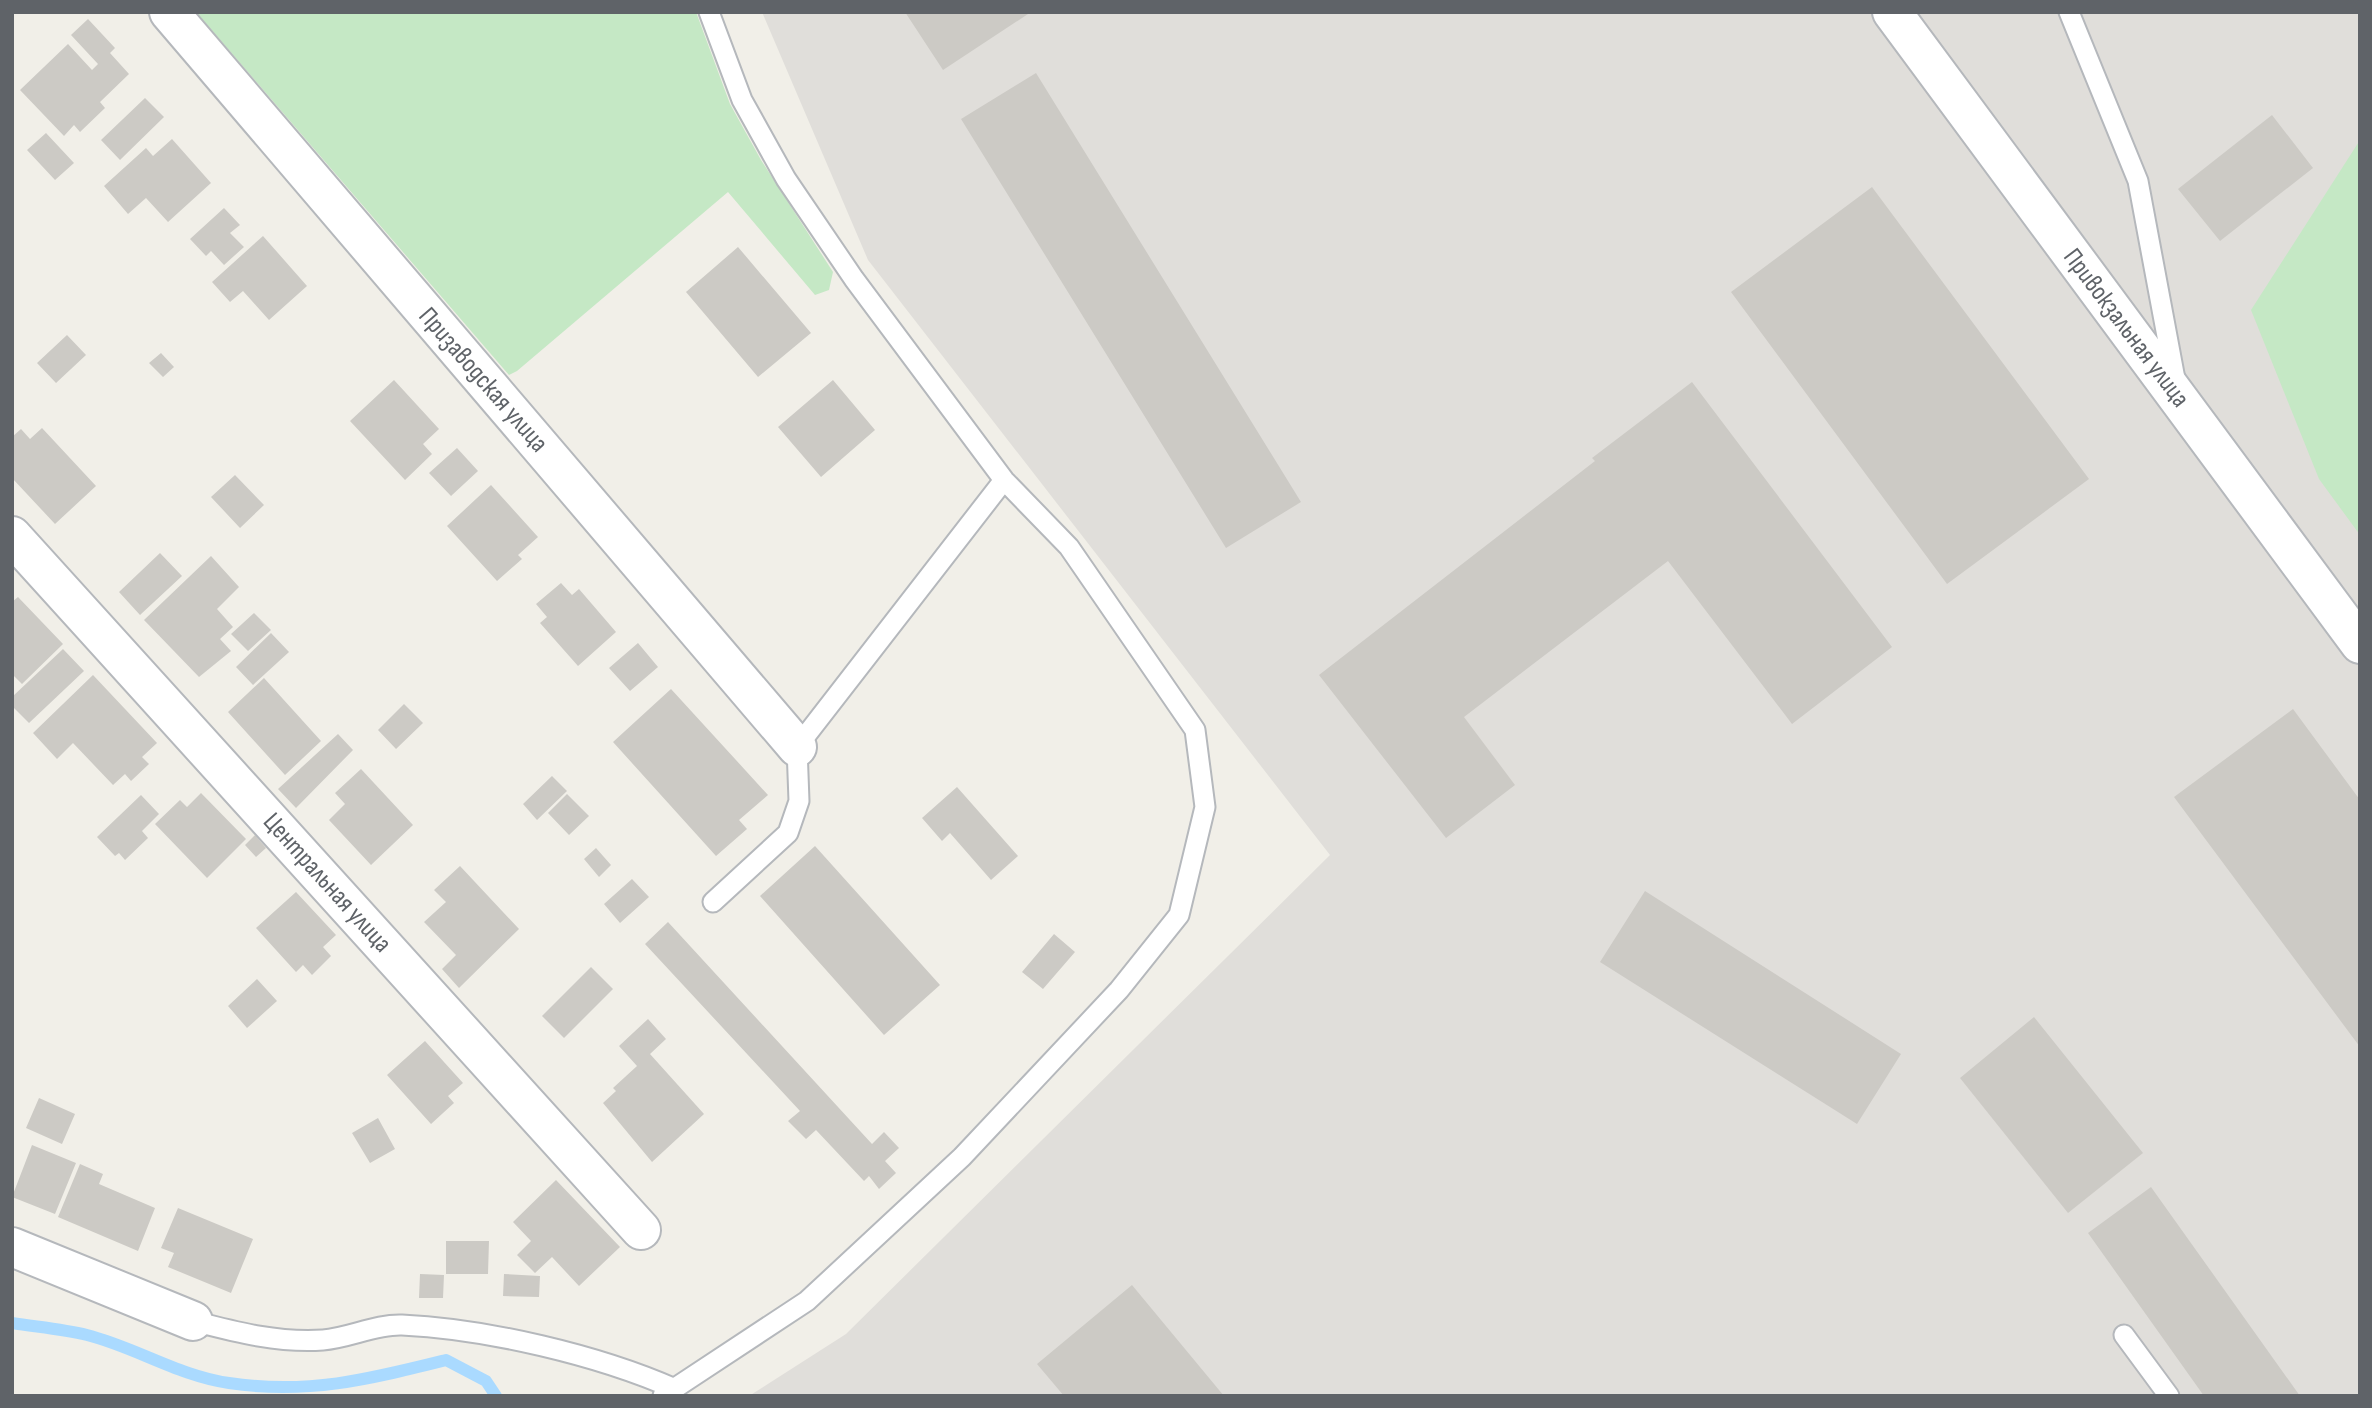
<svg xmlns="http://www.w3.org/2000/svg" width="2372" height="1408" font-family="'Sofia Sans Condensed',sans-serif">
  <rect width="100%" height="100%" fill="#f1efe8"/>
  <!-- industrial -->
  <path fill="#e0deda" d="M 762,12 L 2360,12 L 2360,1396 L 749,1396 L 846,1334 L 1330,855 L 868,260 Z"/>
  <!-- green -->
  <path fill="#c5e8c5" d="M 196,12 L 696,12 L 730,104 L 761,160 L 833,272 L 829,290 L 815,295 L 728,192 L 517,371 L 509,375 Z
    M 2360,140 L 2360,535 L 2319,479 L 2251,310 Z"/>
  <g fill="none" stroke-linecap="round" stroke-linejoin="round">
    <!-- stream -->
    <path stroke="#aadaff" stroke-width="12" d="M 12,1323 C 37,1327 62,1329 87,1335 C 135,1347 179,1376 229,1383 C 308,1395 370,1379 446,1360 L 486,1381 L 496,1396"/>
  </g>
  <!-- building -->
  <path fill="#cccac5" d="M 905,12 L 1031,12 L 943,70 Z
    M 88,19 L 115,48 L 110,53 L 129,74 L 100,102 L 105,108 L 80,132 L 74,125 L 64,136 L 20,90 L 68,44 L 92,70 L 98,64 L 71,35 Z
    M 1036,73 L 1301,502 L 1226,548 L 961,119 Z
    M 145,98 L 164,117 L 120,160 L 101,140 Z
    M 2272,115 L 2313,168 L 2220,241 L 2178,189 Z
    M 46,133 L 74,163 L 55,180 L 27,150 Z
    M 172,139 L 211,183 L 168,222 L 146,198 L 128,214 L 104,186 L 146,148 L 153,156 Z
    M 1872,187 L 2089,479 L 1947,584 L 1731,292 Z
    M 224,208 L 240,225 L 230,233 L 244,247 L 224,265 L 211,251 L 206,256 L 190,239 Z
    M 263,236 L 307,286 L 269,320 L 243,291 L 230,302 L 212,282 Z
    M 738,247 L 811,333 L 758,377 L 686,292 Z
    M 67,335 L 86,355 L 56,383 L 37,363 Z
    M 161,353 L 174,367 L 163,377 L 149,363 Z
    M 394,380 L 439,429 L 423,444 L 432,454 L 405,480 L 350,421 Z
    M 833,380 L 875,430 L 821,477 L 778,427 Z
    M 1692,382 L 1892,647 L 1792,724 L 1668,561 L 1464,717 L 1515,785 L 1446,838 L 1319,675 L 1595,461 L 1592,458 Z
    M 42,428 L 96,486 L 55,524 L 12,478 L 12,437 L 21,429 L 30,439 Z
    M 457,448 L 478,471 L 451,496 L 429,473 Z
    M 235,475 L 264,505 L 240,528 L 211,497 Z
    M 491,485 L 538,537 L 518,555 L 522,559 L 497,581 L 447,526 Z
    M 160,553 L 182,576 L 140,615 L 119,592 Z
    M 211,556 L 239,587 L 217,609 L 233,627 L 220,639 L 231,651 L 199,677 L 144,620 Z
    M 561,583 L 572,595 L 579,589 L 616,632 L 578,666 L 540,623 L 547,617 L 536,604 Z
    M 18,597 L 63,644 L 22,684 L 12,674 L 12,602 Z
    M 254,613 L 271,630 L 248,651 L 231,634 Z
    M 271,633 L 289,652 L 253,685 L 236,667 Z
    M 638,643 L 658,667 L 630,691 L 609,668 Z
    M 63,649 L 84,671 L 29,723 L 12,706 L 12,697 Z
    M 93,675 L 157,743 L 142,757 L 149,764 L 131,781 L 125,774 L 113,785 L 73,743 L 57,759 L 33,733 Z
    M 264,678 L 321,741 L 285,775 L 228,712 Z
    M 671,689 L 768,795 L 739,820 L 747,829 L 716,856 L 613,742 Z
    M 404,704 L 423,723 L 396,749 L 378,730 Z
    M 2293,709 L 2360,800 L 2360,1047 L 2174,797 Z
    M 338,734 L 353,750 L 296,808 L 278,789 Z
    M 361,769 L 413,825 L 371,865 L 329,820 L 345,804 L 335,793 Z
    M 552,776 L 567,791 L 537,820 L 523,804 Z
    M 957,787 L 1018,856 L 991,880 L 950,833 L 942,841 L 922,818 Z
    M 201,793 L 246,839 L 207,878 L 155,824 L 180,800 L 187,807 Z
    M 567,794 L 589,816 L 569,835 L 548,813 Z
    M 141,795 L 159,814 L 142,831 L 148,838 L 125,860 L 119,853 L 115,856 L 97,837 Z
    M 255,835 L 266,848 L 256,857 L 245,845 Z
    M 815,846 L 940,985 L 884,1035 L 760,896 Z
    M 596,848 L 611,865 L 599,877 L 584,859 Z
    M 460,866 L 519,929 L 459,988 L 442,969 L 456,955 L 424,922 L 446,902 L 434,890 Z
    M 632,879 L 649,897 L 620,923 L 604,904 Z
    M 1645,891 L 1901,1054 L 1857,1124 L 1600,962 Z
    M 296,892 L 336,935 L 323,947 L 331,956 L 312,975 L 303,965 L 296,972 L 256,928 Z
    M 668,922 L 872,1144 L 884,1132 L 899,1148 L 885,1161 L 896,1173 L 879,1189 L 869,1176 L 864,1181 L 816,1130 L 806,1139 L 788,1121 L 800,1111 L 645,944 Z
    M 1054,934 L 1075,952 L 1043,989 L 1022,972 Z
    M 591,967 L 613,989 L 564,1038 L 542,1016 Z
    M 257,979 L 277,1001 L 247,1028 L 228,1006 Z
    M 2034,1017 L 2143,1153 L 2068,1213 L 1960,1078 Z
    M 648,1019 L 666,1039 L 650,1054 L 704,1114 L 652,1162 L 603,1103 L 616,1091 L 613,1088 L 637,1066 L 619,1046 Z
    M 425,1041 L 463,1083 L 448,1096 L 454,1103 L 431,1124 L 387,1075 Z
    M 39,1098 L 75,1114 L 62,1144 L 26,1128 Z
    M 378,1118 L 395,1149 L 370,1163 L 352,1133 Z
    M 32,1145 L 76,1163 L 55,1214 L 12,1197 Z
    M 80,1164 L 103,1174 L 99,1184 L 155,1208 L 138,1251 L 58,1217 Z
    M 556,1180 L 620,1247 L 579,1286 L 552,1257 L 535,1273 L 517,1255 L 531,1241 L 513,1222 Z
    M 2151,1187 L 2300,1396 L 2204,1396 L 2088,1233 Z
    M 178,1208 L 253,1239 L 231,1293 L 168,1267 L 174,1253 L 161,1248 Z
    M 446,1241 L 489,1241 L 488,1274 L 446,1274 Z
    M 420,1274 L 444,1275 L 443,1298 L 419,1298 Z
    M 504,1274 L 540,1276 L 539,1297 L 503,1296 Z
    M 1132,1285 L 1224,1396 L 1064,1396 L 1037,1364 Z"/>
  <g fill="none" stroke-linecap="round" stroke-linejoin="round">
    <defs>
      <path id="service" d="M 2069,12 L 2138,181 L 2175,379
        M 713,902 L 788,833 L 799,801 L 797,747 L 1004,480
        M 193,1321 C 236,1332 277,1343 323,1340 C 349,1338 376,1324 402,1325 C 487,1329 598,1355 675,1389
        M 2124,1335 L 2169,1396
        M 663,1396 L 807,1301 L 962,1157 L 1119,990 L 1179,915 L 1205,807 L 1195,730 L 1069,547 L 1004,480 L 854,279 L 786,179 L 742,100 L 709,12"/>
      <path id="minor" d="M 169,12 L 797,747
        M 1892,12 L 2360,644
        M 12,536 L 641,1230
        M 12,1247 L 193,1321"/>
    </defs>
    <!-- service casing -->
    <use href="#service" stroke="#b5b8bc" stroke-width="23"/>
    <!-- minor casing -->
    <use href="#minor" stroke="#b5b8bc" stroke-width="42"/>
    <!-- service -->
    <use href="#service" stroke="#fff" stroke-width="19"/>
    <!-- minor -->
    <use href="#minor" stroke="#fff" stroke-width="38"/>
  </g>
  <g text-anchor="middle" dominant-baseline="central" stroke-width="7" stroke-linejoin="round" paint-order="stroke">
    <!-- street labels -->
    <g font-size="26" fill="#5f6368" stroke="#fff">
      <text transform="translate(2126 328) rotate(53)">Привокзальная улица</text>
      <text transform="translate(483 380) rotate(49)">Призаводская улица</text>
      <text transform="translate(327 883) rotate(48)">Центральная улица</text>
    </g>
  </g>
  <!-- border -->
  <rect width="2372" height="1408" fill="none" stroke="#5f6368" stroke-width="28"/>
</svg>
